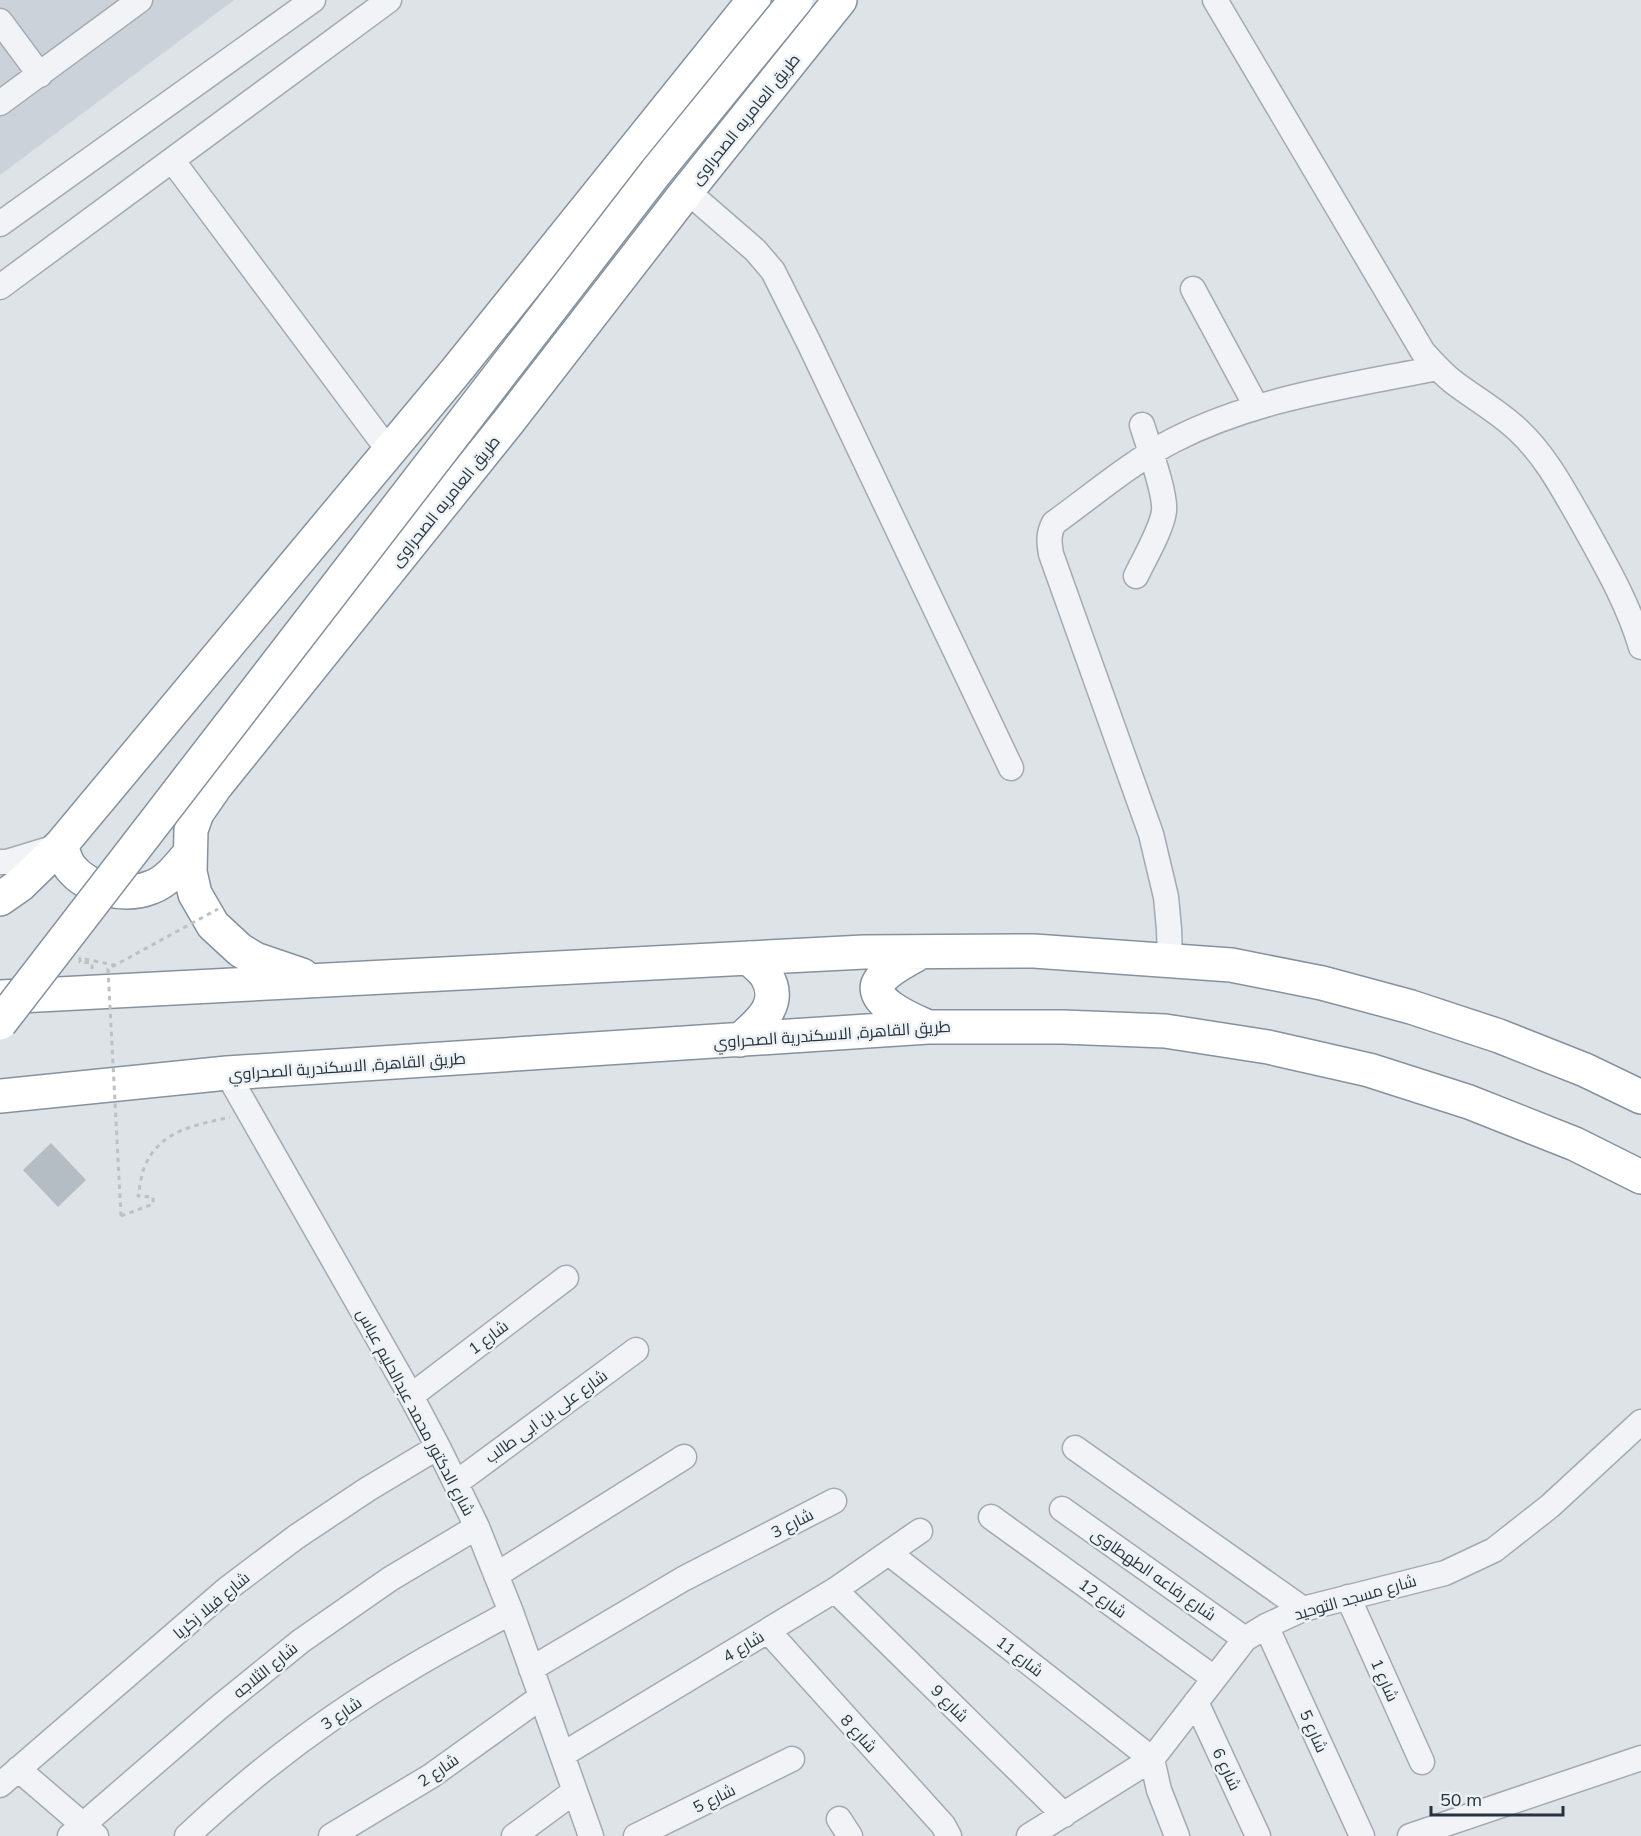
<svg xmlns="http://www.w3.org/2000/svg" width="1641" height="1836" font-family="Mulish,Cairo,sans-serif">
  <rect width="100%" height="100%" fill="#dee3e8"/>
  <!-- built -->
  <path fill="#ccd2d9" d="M 0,0 L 234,0 L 0,175 Z"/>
  <!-- building -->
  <path fill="#b5bdc4" d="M 51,1143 L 86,1180 L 58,1207 L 23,1170 Z"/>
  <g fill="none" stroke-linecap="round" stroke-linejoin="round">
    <defs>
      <path id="minor" d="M 1215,0 L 1423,352 C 1432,362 1441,372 1452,381 C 1474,398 1498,411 1518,430 C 1546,456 1564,491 1583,524 C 1605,564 1628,603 1641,647
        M 0,21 L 40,75
        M 0,103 L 140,0
        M 172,160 L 389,451
        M 687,191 L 755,250 L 773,271 L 810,345 L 1011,768
        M 0,224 L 313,0
        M 0,287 L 389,0
        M 1193,289 L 1256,406
        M 1136,576 C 1144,559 1162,529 1164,511 C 1166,493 1148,445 1142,425
        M 0,862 L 7,862 L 56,847
        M 1170,961 L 1169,929 L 1166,897 L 1151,834 L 1051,554 C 1049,542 1048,534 1054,523 C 1093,495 1131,462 1174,440 C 1256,398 1348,386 1437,368
        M 227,1073 L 411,1396 L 438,1447 L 477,1527 L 511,1612 L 591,1836
        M 411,1396 L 566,1278
        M 1075,1448 L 1303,1609
        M 456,1483 L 636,1350
        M 1062,1509 L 1245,1639
        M 991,1517 L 1214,1678
        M 889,1553 L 1152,1759 L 1159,1790 L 1177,1836
        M 496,1575 L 684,1457
        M 835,1590 L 1064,1815
        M 1348,1597 L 1422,1762
        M 1266,1626 L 1362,1836
        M 768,1631 L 943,1825 L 949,1836
        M 531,1669 L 683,1579 L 834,1501
        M 1196,1702 L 1258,1836
        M 562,1755 L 835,1590 L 920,1531
        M 18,1769 L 96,1836
        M 0,1785 L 227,1589 L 296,1537 L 368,1489 L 438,1447
        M 839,1819 L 850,1836
        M 70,1836 L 217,1709 L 301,1641 L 390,1579 L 477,1527
        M 187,1836 C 256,1771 333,1713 414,1666 C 446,1647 479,1630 511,1612
        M 331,1836 L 431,1776 L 541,1697
        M 514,1836 L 575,1791
        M 636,1836 L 792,1759
        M 1029,1836 L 1152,1759 L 1245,1639 L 1266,1626 L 1303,1609 L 1445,1573 L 1494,1550 L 1550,1506 L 1641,1422
        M 1410,1836 L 1641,1758"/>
      <path id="highway" d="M 61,845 C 64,853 65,860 70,867 C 88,890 125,898 152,887 C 168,881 179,866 190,853
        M 0,899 L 20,885 L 61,845 L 456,371 L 754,0
        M 921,952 C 908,960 891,967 881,979 C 863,1001 915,1021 928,1027
        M 302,975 L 255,959 L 240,950 L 213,925 L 195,894 L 190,872 L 191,830 L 197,813 L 215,787 L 509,421 L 687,191 L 840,0
        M 0,997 L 864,952 L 1034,951 L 1231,965 L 1322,983 L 1411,1007 L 1499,1036 L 1585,1070 L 1641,1097
        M 740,1040 C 759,1023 784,1004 766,975 C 762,969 754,963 749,958
        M 0,1096 L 227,1073 L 928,1027 L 1063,1027 L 1165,1031 L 1268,1047 L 1369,1070 L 1469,1102 L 1575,1144 L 1641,1177"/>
    </defs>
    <!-- minor casing -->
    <use href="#minor" stroke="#a3aab2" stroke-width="27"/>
    <!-- highway casing -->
    <use href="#highway" stroke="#85929e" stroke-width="36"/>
    <!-- path -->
    <path stroke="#bcc1c6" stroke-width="3" stroke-dasharray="4.5 4.5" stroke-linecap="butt" d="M 92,969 L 92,963 L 80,962 L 80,958 L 114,965
      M 121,1216 L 153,1204 L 153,1197 L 138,1196 C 140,1187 141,1176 144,1168 C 159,1130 196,1125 230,1117"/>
    <!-- minor -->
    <use href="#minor" stroke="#f1f3f6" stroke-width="24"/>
    <!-- highway -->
    <use href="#highway" stroke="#fff" stroke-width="33"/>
    <defs>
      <path id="highway-bridge" d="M 0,1023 L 656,172 L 796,0"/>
    </defs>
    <!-- highway-bridge casing -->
    <use href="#highway-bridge" stroke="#85929e" stroke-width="36" stroke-linecap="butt"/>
    <!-- path-bridge -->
    <path stroke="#bcc1c6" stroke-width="3" stroke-dasharray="4.5 4.5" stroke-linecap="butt" d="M 121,1216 L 108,969 L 218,909"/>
    <!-- highway-bridge -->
    <use href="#highway-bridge" stroke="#fff" stroke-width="33"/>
  </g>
  <g text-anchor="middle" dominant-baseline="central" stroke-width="5" stroke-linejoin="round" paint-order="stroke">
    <!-- street labels -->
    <g font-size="16" fill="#27323e" stroke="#edf2f5">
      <text transform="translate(745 119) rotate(-51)">طريق العامريه الصحراوى</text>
      <text transform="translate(445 501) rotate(-51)">طريق العامريه الصحراوى</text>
      <text transform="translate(832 1034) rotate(-4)">طريق القاهرة, الاسكندرية الصحراوي</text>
      <text transform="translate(347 1066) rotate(-4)">طريق القاهرة, الاسكندرية الصحراوي</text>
      <text transform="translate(488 1337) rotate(-37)">شارع 1</text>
      <text transform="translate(416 1412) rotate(62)">شارع الدكتور محمد عبدالحليم عباس</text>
      <text transform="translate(546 1416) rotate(-36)">شارع على بن ابى طالب</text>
      <text transform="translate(792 1523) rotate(-27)">شارع 3</text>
      <text transform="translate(1154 1574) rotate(35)">شارع رفاعه الطهطاوى</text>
      <text transform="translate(1355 1597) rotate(-16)">شارع مسجد التوحيد</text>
      <text transform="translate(1103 1598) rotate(36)">شارع 12</text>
      <text transform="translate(211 1605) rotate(-40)">شارع فيلا زكريا</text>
      <text transform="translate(743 1646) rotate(-31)">شارع 4</text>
      <text transform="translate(1020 1656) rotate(38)">شارع 11</text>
      <text transform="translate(265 1670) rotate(-39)">شارع الثلاجه</text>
      <text transform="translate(1385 1680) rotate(66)">شارع 1</text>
      <text transform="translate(950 1703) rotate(45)">شارع 9</text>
      <text transform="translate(341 1713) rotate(-34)">شارع 3</text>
      <text transform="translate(1314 1731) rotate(66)">شارع 5</text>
      <text transform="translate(859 1733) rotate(48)">شارع 8</text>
      <text transform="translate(1227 1769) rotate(65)">شارع 6</text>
      <text transform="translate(438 1770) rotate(-34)">شارع 2</text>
      <text transform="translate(714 1798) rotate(-26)">شارع 5</text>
    </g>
  </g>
  <!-- scale -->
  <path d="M1431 1806v9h132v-9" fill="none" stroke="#27323e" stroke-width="3"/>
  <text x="1440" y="1806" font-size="18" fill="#27323e" stroke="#edf2f5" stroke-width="4.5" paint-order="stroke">50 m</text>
</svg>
